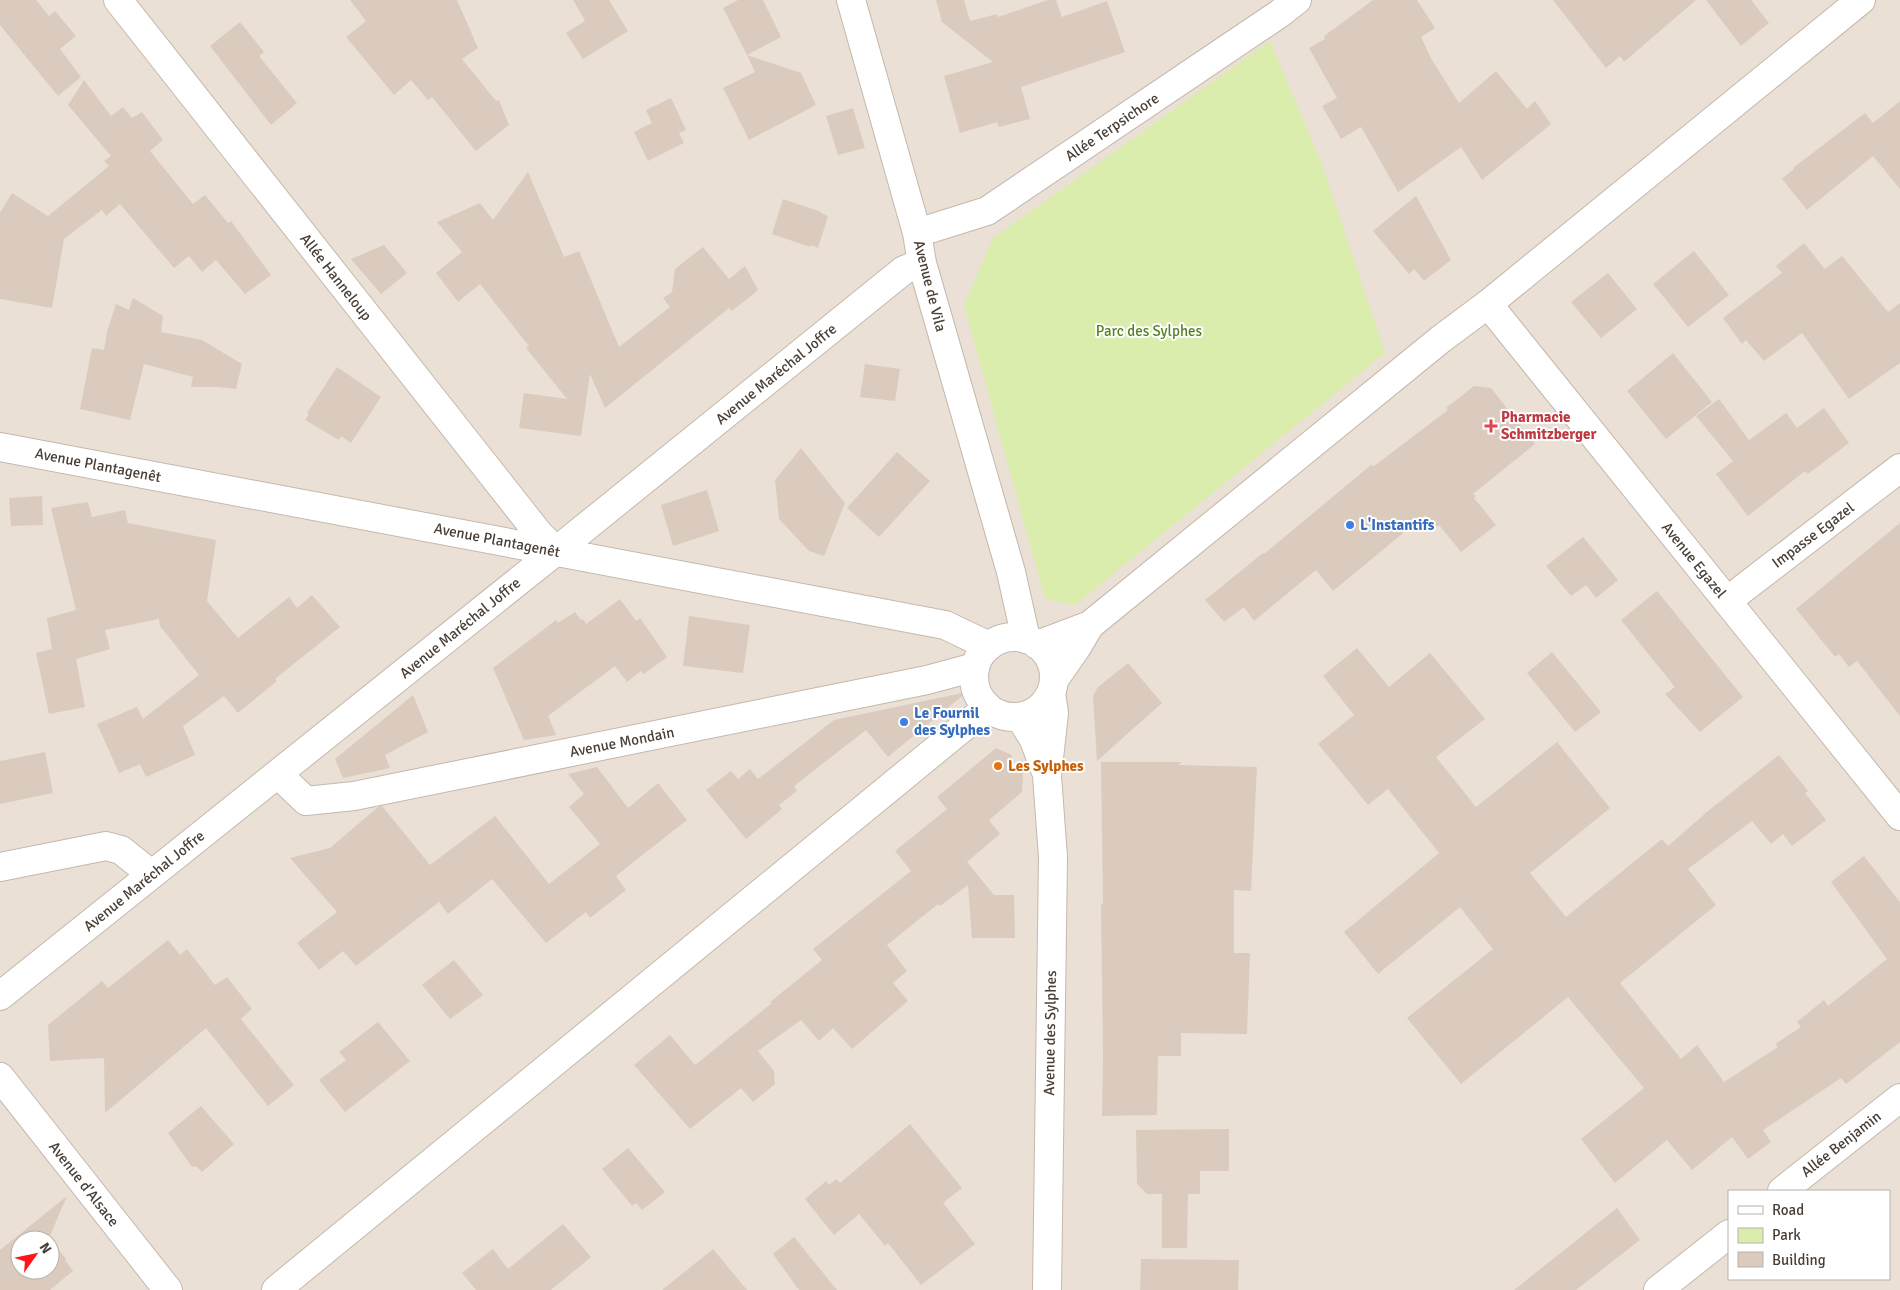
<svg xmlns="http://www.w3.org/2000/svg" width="1900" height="1290" font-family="Signika,sans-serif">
  <rect width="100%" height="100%" fill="#f5efe7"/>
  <!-- residential -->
  <path fill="#eae0d5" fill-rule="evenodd" d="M 0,0 L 1900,0 L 1900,1290 L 0,1290 ZM 1729,1191 L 1889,1191 L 1889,1279 L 1729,1279 ZM 20,1240 L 50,1240 L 50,1270 L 20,1270 Z"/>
  <!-- green -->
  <path fill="#daedac" d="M 1270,41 L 1321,162 L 1385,353 L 1075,605 L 1045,599 L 964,305 L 993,238 Z"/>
  <!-- building -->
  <path fill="#dbcbbe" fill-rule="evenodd" d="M 0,0 L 36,0 L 49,16 L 55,11 L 76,36 L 60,49 L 81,77 L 58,96 L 0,25 Z
    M 350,0 L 457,0 L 478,48 L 462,59 L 496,101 L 499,100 L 509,125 L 476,151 L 432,97 L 428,100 L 411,80 L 394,95 L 346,37 L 366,21 Z
    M 573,0 L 609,0 L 628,31 L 583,59 L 566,33 L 585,21 Z
    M 738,0 L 763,0 L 781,37 L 747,55 L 723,8 Z
    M 936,0 L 964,0 L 970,21 L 997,14 L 998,17 L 1048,0 L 1056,0 L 1062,17 L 1107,1 L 1125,52 L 1021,87 L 1030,119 L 999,127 L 997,122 L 960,133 L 944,76 L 993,62 L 942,22 Z
    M 1373,0 L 1417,0 L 1435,28 L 1421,37 L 1432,60 L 1459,103 L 1496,71 L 1527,109 L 1535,101 L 1551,124 L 1482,180 L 1461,147 L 1398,192 L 1361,127 L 1341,139 L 1322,106 L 1337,98 L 1309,48 L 1325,39 L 1324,36 Z
    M 1553,0 L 1696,0 L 1624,62 L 1620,56 L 1606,68 Z
    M 1706,0 L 1751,0 L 1769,23 L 1741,46 Z
    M 240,22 L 264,52 L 259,56 L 297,103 L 271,125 L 210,46 Z
    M 747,55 L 801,73 L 816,105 L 749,140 L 723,88 L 755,72 Z
    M 84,80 L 111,116 L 123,107 L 132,118 L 142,112 L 163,140 L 150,151 L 193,204 L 205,195 L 228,223 L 231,221 L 271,275 L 245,294 L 216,260 L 202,272 L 189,256 L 174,268 L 120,204 L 106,216 L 102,210 L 64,239 L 52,308 L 0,299 L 0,213 L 12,193 L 48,216 L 109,166 L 104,161 L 111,156 L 68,105 Z
    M 671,98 L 686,130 L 679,133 L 684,143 L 648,161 L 634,132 L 652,123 L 646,110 Z
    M 1900,101 L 1900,189 L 1873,156 L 1807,210 L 1782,179 L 1794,169 L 1793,168 L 1865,113 L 1873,123 Z
    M 853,108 L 865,148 L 838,155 L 826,116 Z
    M 528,172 L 564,257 L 579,251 L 619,347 L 670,307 L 663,298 L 672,292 L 675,269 L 703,247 L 729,279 L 745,266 L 758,290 L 732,311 L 729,308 L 605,408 L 590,374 L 581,436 L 519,428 L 524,393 L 567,399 L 526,348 L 529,346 L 480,284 L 458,302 L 436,273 L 462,252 L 437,222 L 480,203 L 493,220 Z
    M 1416,196 L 1451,260 L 1424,281 L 1414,269 L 1409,274 L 1373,231 Z
    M 783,199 L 821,212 L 821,213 L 828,216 L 818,248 L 811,245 L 810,247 L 772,234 Z
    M 1804,243 L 1825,269 L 1842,256 L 1888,312 L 1900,303 L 1900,363 L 1849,399 L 1802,333 L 1764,361 L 1746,340 L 1742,344 L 1723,318 L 1782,273 L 1776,266 Z
    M 384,245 L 407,273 L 381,294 L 351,259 Z
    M 1694,251 L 1729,295 L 1688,327 L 1653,284 Z
    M 1608,273 L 1637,309 L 1601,338 L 1571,302 Z
    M 133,298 L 163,316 L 161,332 L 202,340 L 242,364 L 236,389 L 219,387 L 191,387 L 193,377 L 144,364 L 130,420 L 80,409 L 92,348 L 104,350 L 107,332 L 116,304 L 129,310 Z
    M 1673,353 L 1712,402 L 1666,439 L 1627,391 Z
    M 865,364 L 900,369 L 895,401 L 860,397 Z
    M 337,367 L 381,397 L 351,443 L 341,436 L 339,440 L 305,420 L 309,414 L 307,413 Z
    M 1474,386 L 1491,388 L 1535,444 L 1473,494 L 1476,496 L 1474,498 L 1496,525 L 1461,552 L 1439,525 L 1435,527 L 1425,515 L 1333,591 L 1316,570 L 1254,621 L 1244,607 L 1224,622 L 1205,600 L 1263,553 L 1264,554 L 1371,465 L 1374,466 L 1448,410 L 1446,408 Z
    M 1719,399 L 1749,440 L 1786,413 L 1797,428 L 1824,408 L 1849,443 L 1808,474 L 1805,471 L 1748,516 L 1716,474 L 1733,461 L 1696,416 Z
    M 801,448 L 845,503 L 824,556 L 809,551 L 779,519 L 775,480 Z
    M 897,452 L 930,481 L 879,537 L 847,508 Z
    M 707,490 L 719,531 L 673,546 L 661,505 Z
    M 42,496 L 43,525 L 11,526 L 9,498 Z
    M 88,502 L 92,517 L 125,510 L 128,523 L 216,540 L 207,601 L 238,638 L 289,597 L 297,608 L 312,595 L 340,627 L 275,679 L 277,681 L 238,713 L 224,696 L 183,726 L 195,755 L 146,777 L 140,764 L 119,773 L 97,724 L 137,707 L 143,719 L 199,675 L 160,626 L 159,619 L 105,630 L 110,649 L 76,659 L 85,707 L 49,714 L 36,653 L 52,649 L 47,618 L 76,610 L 51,508 Z
    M 1900,523 L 1900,716 L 1857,661 L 1849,667 L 1839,654 L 1835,657 L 1796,609 Z
    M 1583,537 L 1618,580 L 1596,598 L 1586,585 L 1571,596 L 1546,566 Z
    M 1657,591 L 1743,697 L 1700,732 L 1665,694 L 1675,687 L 1621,620 Z
    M 620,599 L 636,621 L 640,618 L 667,657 L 644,674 L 641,671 L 627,682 L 615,666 L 548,716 L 556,735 L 524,740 L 493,668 L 556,620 L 558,623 L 575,612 L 581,620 L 583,619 L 586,624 Z
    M 689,616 L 750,625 L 743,673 L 683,666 Z
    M 1357,648 L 1389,687 L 1430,653 L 1485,719 L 1436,757 L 1476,807 L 1557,742 L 1610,808 L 1530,873 L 1566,917 L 1662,839 L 1668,846 L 1708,811 L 1779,755 L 1808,791 L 1805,793 L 1826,820 L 1792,846 L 1783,834 L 1771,844 L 1752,821 L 1688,869 L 1716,905 L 1620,983 L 1681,1059 L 1697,1045 L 1724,1082 L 1778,1047 L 1775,1044 L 1801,1027 L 1797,1022 L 1824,1000 L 1828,1006 L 1887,959 L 1831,882 L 1864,856 L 1900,902 L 1900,1042 L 1846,1084 L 1841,1078 L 1763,1130 L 1771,1142 L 1748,1159 L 1732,1137 L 1692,1170 L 1667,1140 L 1615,1183 L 1581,1139 L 1644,1088 L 1568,997 L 1461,1084 L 1407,1018 L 1493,949 L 1460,907 L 1378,974 L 1344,932 L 1439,853 L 1388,789 L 1368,805 L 1318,744 L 1354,715 L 1323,676 Z
    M 1552,652 L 1601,712 L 1575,732 L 1527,673 Z
    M 1128,663 L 1162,703 L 1097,761 L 1093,696 L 1098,687 Z
    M 967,692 L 888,757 L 866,730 L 794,786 L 797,791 L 779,805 L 782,809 L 746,839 L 706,790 L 731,771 L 738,779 L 750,769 L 758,779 L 834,720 Z
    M 413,695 L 428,732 L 385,755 L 390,768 L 343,778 L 335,759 Z
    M 996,748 L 1012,755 L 1011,771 L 1023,772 L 1022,792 L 989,820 L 1000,834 L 967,862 L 994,895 L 1014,895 L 1015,938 L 972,938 L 968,885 L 940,906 L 938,904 L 887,945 L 907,971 L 893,983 L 908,1001 L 852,1049 L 833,1028 L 819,1041 L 801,1020 L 758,1051 L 774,1071 L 775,1084 L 753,1102 L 741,1088 L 690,1129 L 634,1065 L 670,1035 L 695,1065 L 772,1003 L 770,1002 L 822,960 L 813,949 L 911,871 L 895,851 L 947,809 L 937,797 Z
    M 45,752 L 53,793 L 0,804 L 0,761 Z
    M 1101,762 L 1182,762 L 1178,765 L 1257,767 L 1251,891 L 1234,890 L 1234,953 L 1250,953 L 1247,1034 L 1181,1033 L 1181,1056 L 1158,1056 L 1157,1115 L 1102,1116 L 1103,1056 L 1101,905 L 1103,904 Z
    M 597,767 L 628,808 L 658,783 L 687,820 L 616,876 L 626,890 L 590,918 L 586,912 L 546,943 L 492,879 L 448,914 L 439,902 L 356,966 L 343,951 L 319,970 L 297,943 L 337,912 L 290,858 L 330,848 L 378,807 L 382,806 L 430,865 L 495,816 L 549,884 L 600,844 L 569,807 L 584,794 L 568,774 Z
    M 168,940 L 180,955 L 187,949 L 215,985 L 227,977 L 252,1009 L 241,1019 L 294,1085 L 268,1106 L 206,1028 L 105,1113 L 104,1058 L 50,1061 L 48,1025 L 102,981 L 108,988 Z
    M 454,960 L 483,995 L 450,1019 L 422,985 Z
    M 378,1022 L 410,1061 L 345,1112 L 319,1080 L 346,1060 L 339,1052 Z
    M 201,1106 L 234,1144 L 202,1172 L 196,1166 L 192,1167 L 168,1133 Z
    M 910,1124 L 962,1188 L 943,1203 L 975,1244 L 921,1285 L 888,1243 L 885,1246 L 859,1214 L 834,1235 L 805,1199 L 826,1181 L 829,1185 L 836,1179 L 840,1183 Z
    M 1229,1129 L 1229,1171 L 1200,1171 L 1200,1194 L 1188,1194 L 1187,1248 L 1162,1248 L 1162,1194 L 1147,1194 L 1137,1184 L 1136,1130 Z
    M 628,1148 L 665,1192 L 642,1210 L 636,1203 L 632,1206 L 602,1169 Z
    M 67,1196 L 49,1238 L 66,1259 L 65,1260 L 73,1271 L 50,1290 L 0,1290 L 0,1250 ZM 20,1240 L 50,1240 L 50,1270 L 20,1270 Z
    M 1617,1208 L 1640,1240 L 1576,1290 L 1514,1290 Z
    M 563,1224 L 591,1257 L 551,1290 L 476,1290 L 462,1273 L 493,1249 L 508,1269 Z
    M 794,1237 L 837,1290 L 799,1290 L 773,1254 Z
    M 713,1249 L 747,1290 L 662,1290 Z
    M 1141,1259 L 1239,1260 L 1238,1290 L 1140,1290 Z"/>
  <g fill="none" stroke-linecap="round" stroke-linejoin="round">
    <defs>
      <path id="minor" d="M 118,0 L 539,534 L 556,551
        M 851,0 L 917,233 L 922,263 L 1011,572 L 1026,639
        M 917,233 L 987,211 L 1279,14 L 1297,0
        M 1488,304 L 1900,816
        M 0,447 L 945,625 L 989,646
        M 1727,601 L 1900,468
        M 1020,717 L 1034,740 L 1046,772
        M 278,774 L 306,801 L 354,796 L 927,680 L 975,667
        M 0,867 L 106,846 L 121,850 L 151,874
        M 0,996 L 556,551 L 904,270 L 922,263
        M 0,1077 L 168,1290
        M 1782,1191 L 1900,1098
        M 1047,1290 L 1053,857 L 1047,776 L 1054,713 L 1051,693
        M 1658,1290 L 1729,1234"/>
      <path id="tertiary" d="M974 677a40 40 0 1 1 80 0a40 40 0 1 1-80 0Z
        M 1037,645 L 1090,625 L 1441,339 L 1488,304 L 1861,0
        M 1054,680 L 1077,647 L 1090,625
        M 276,1290 L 988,707"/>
    </defs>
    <!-- minor casing -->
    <use href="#minor" stroke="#c5b8ac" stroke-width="30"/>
    <!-- tertiary casing -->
    <use href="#tertiary" stroke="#c5b8ac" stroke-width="30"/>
    <!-- minor -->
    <use href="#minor" stroke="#fff" stroke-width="28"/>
    <!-- tertiary -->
    <use href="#tertiary" stroke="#fff" stroke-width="28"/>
  </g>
  <!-- markers -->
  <path fill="#e0444e" stroke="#fff" stroke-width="2" d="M1488.5 418.5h5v5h5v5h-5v5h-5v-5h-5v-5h5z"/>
  <g fill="#3f7fe0" stroke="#fff" stroke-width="2">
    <circle cx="1350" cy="525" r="5"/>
    <circle cx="904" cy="722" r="5"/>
  </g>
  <circle fill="#e8710a" stroke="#fff" stroke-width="2" cx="998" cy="766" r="5"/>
  <g text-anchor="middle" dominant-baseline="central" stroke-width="4" stroke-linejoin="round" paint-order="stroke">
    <!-- street labels -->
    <g font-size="15" fill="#493e35" stroke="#fff">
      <text transform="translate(1112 127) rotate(-34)">Allée Terpsichore</text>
      <text transform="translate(336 277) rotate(52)">Allée Hanneloup</text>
      <text transform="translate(930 286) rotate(76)">Avenue de Vila</text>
      <text transform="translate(776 374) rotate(-39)">Avenue Maréchal Joffre</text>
      <text transform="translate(98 465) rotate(11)">Avenue Plantagenêt</text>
      <text transform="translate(1813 535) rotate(-37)">Impasse Egazel</text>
      <text transform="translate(497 540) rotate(11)">Avenue Plantagenêt</text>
      <text transform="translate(1694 560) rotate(51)">Avenue Egazel</text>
      <text transform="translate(460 628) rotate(-39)">Avenue Maréchal Joffre</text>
      <text transform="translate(622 742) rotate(-11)">Avenue Mondain</text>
      <text transform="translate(144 881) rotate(-39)">Avenue Maréchal Joffre</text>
      <text transform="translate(1050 1033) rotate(-89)">Avenue des Sylphes</text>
      <text transform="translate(1841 1144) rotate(-38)">Allée Benjamin</text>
      <text transform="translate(84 1184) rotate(52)">Avenue d'Alsace</text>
    </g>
    <!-- park labels -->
    <g font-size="15" fill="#558122" stroke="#fff">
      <text x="1149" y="331">Parc des Sylphes</text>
    </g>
    <!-- health labels -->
    <g font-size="15" font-weight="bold" fill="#be3a42" stroke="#fff" text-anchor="start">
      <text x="1501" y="417">Pharmacie<tspan x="1501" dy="17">Schmitzberger</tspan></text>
    </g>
    <!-- shop labels -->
    <g font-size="15" font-weight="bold" fill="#366cbe" stroke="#fff" text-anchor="start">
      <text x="1360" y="525">L'Instantifs</text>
      <text x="914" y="713">Le Fournil<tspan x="914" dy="17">des Sylphes</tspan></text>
    </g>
    <!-- food labels -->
    <g font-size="15" font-weight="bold" fill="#c56008" stroke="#fff" text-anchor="start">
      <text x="1008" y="766">Les Sylphes</text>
    </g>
  </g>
  <!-- legend -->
  <rect x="1728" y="1190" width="162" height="90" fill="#ffffff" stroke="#b6b2ae"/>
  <rect x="1738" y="1206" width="25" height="8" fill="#ffffff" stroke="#b6b2ae"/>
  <text x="1772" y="1215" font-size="15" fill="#493e35">Road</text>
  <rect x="1738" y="1228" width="25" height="15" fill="#daedac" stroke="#b6b2ae"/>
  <text x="1772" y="1240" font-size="15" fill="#493e35">Park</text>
  <rect x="1738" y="1252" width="25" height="15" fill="#dbcbbe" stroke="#b6b2ae"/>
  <text x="1772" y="1265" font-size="15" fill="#493e35">Building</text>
  <!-- north arrow -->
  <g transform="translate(35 1255) rotate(57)"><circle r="24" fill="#ffffff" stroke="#b6b2ae"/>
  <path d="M0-4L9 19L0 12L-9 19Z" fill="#ff1417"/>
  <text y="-8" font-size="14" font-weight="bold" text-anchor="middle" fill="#493e35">N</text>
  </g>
</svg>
